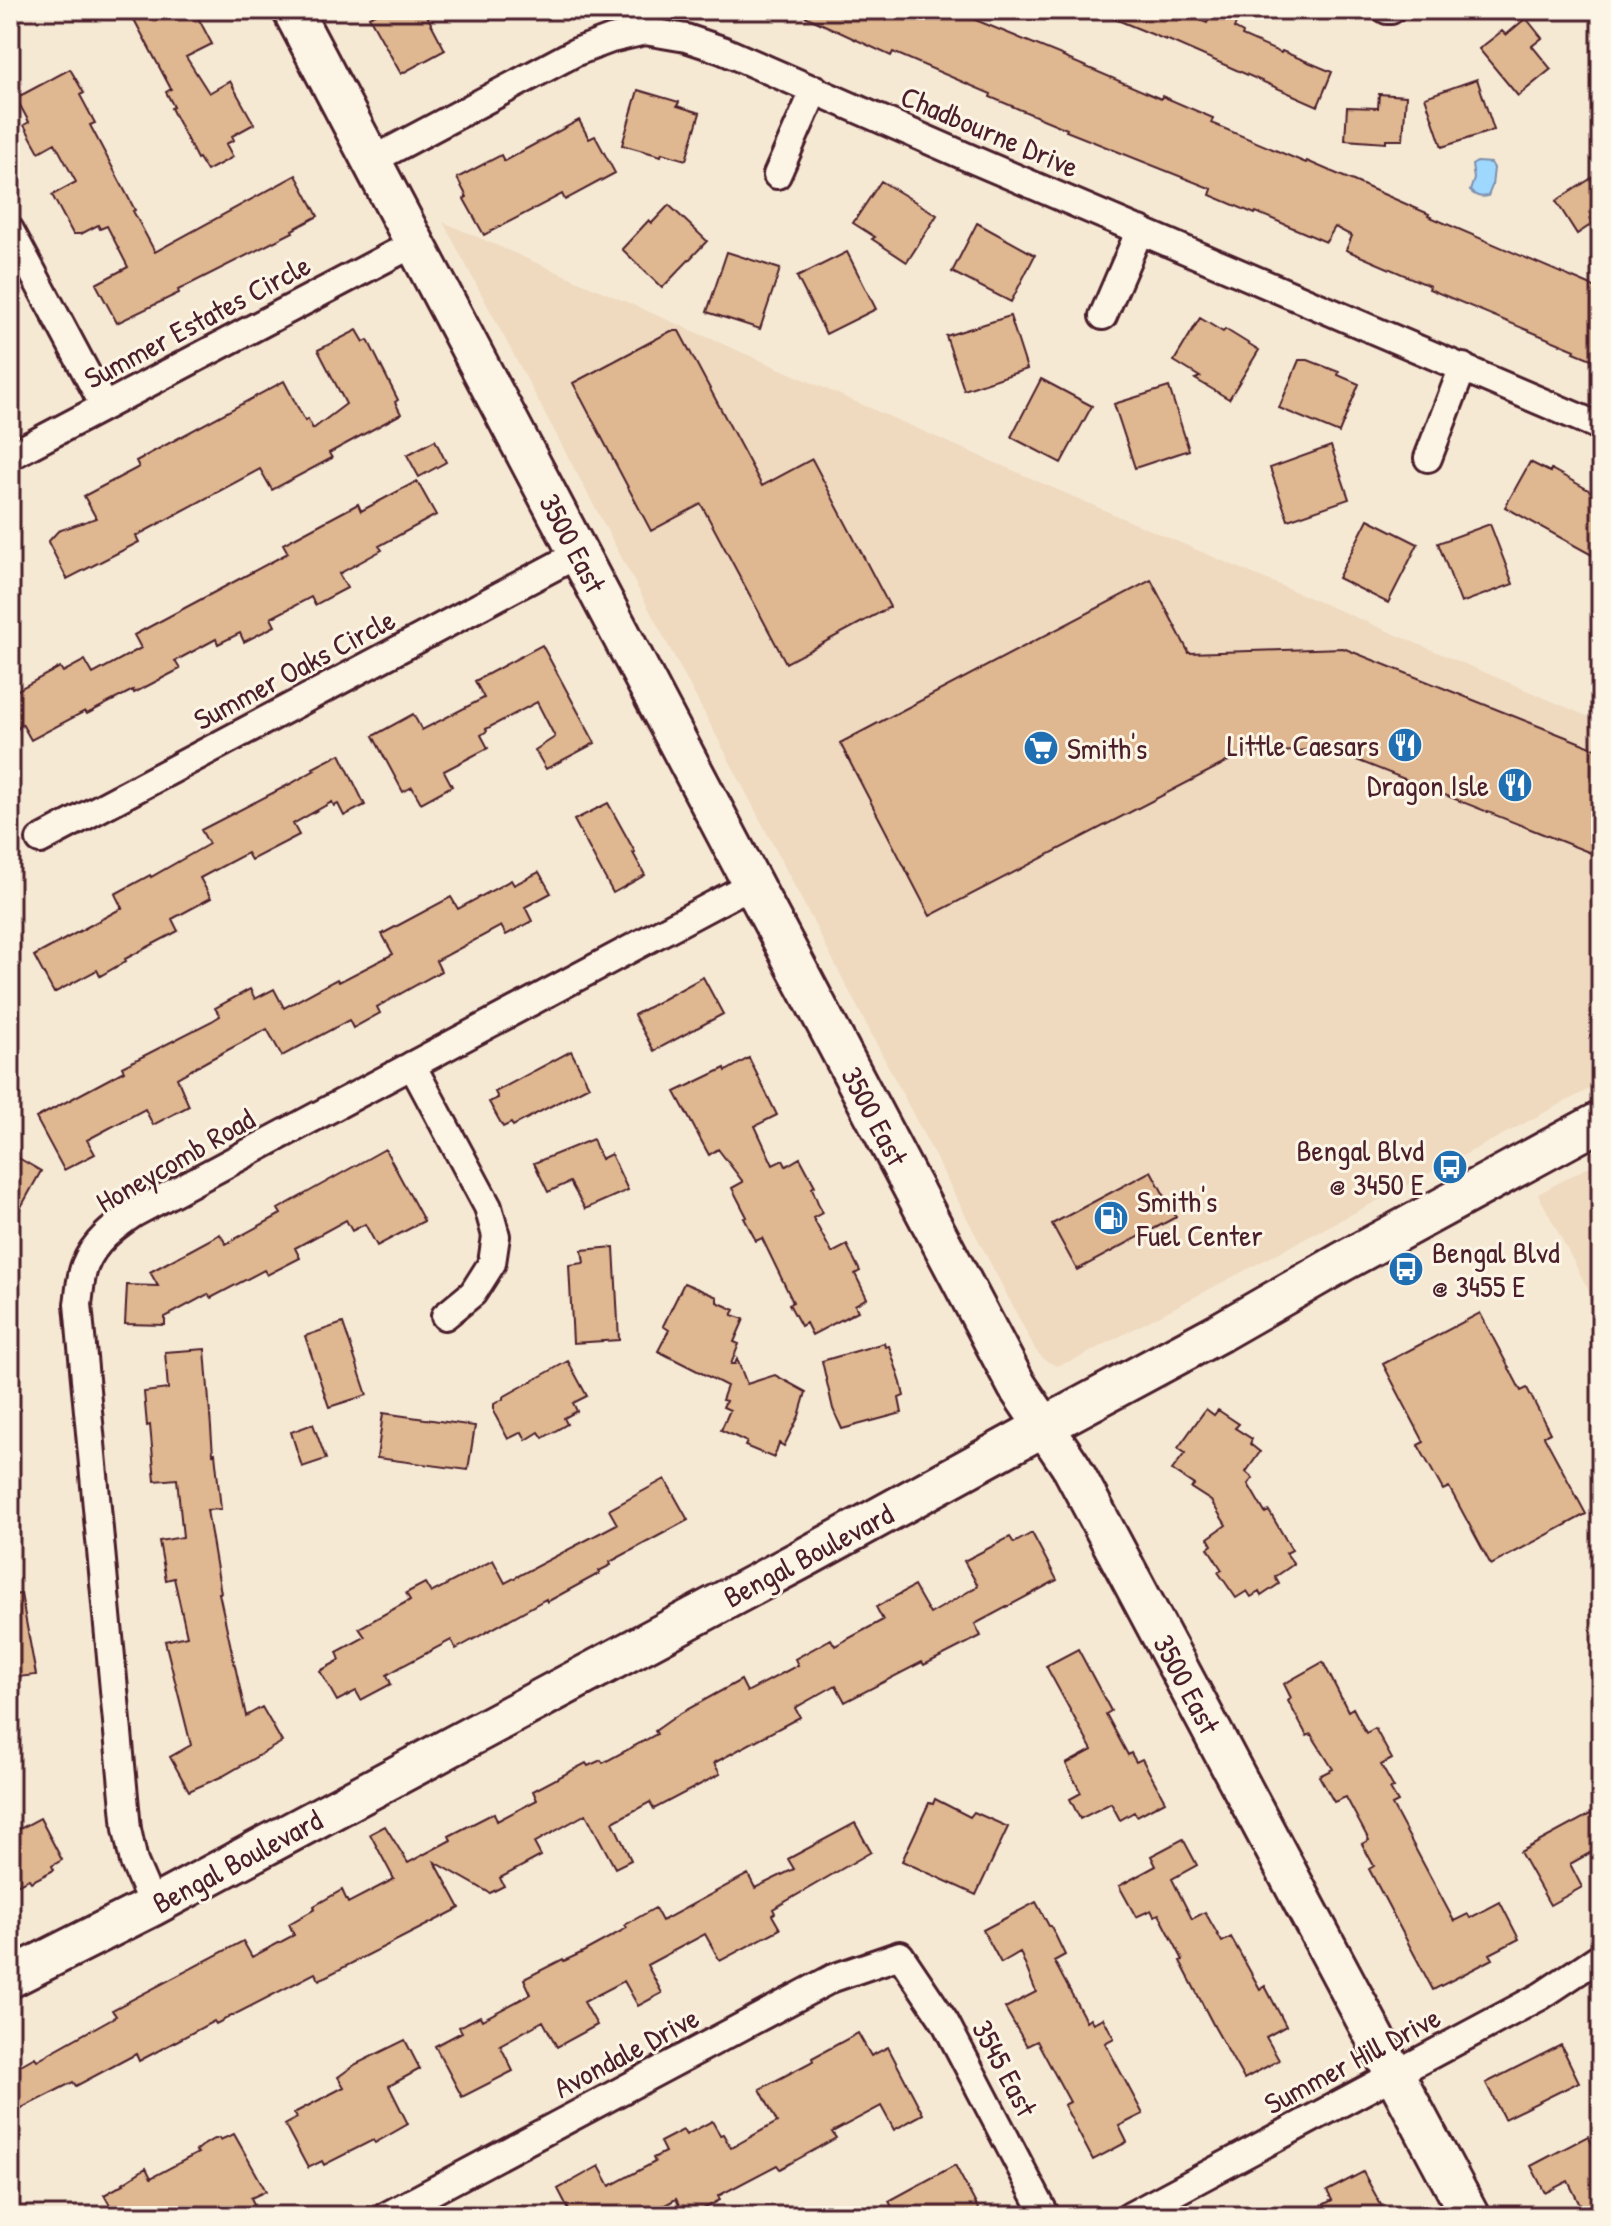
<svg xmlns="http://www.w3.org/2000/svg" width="1611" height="2226" font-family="'Patrick Hand',sans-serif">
  <rect width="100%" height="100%" fill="#f6e9d4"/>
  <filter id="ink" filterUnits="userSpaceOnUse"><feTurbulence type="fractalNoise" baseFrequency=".0125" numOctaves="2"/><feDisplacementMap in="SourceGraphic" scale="16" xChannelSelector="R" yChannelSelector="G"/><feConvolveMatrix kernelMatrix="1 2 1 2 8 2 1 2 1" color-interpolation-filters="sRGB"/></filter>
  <g filter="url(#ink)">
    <!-- built -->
    <path fill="#efdac0" d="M 443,222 L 1127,520 L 1601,722 L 1601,1083 L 1077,1359 L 1056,1366 L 1045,1360 L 1036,1351 L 718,739 Z
      M 1601,1160 L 1601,1314 L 1538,1194 Z"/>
    <!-- water -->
    <path fill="#9fd8ff" stroke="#7d8eaa" stroke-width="2" d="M 1477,162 L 1491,163 L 1494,168 L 1492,186 L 1488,196 C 1481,198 1475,196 1470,191 L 1474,179 L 1472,165 Z"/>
    <!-- building -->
    <path fill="#dfb790" stroke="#4a1f2b" stroke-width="2" d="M 129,10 L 194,10 L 212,44 L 186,57 L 209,93 L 230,81 L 254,124 L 232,136 L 234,140 L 226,144 L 233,157 L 207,171 L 199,158 L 197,159 L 171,108 L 174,107 L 166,92 L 171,89 Z
      M 383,10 L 424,10 L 445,50 L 401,74 L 369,17 Z
      M 792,10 L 951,10 L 1064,56 L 1063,57 L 1161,99 L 1162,96 L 1213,118 L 1211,123 L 1306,163 L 1307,161 L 1358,183 L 1429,214 L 1428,216 L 1601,290 L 1601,363 L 1574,352 L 1575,350 L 1429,289 L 1430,286 L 1346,250 L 1352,236 L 1335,227 L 1326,242 L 1256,212 L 1255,214 L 1210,195 L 1212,189 L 1066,131 L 1067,129 L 990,97 L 991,94 L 893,52 L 891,56 Z
      M 1093,10 L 1175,10 L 1207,23 L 1213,10 L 1219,10 L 1238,19 L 1234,28 L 1243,33 L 1242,36 L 1281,53 L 1282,51 L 1332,72 L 1318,106 L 1166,39 L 1166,40 Z
      M 1526,18 L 1542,38 L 1532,46 L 1551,69 L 1518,96 L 1479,49 L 1502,31 L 1506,35 Z
      M 70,69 L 84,93 L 80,95 L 95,123 L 90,125 L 135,210 L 133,211 L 155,252 L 296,175 L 318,216 L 292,230 L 293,232 L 178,290 L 179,293 L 117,323 L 96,284 L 128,267 L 107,226 L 100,229 L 98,225 L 81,234 L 73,234 L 52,195 L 76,182 L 55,143 L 39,152 L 24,125 L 29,122 L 16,98 Z
      M 1477,79 L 1494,130 L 1442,147 L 1425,97 Z
      M 638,90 L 679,102 L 677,106 L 700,113 L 686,160 L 662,153 L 661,156 L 622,145 Z
      M 1379,94 L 1406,96 L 1403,140 L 1386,140 L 1386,143 L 1345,140 L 1347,107 L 1378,108 Z
      M 579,120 L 589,139 L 595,136 L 615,173 L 565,200 L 562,194 L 484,235 L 464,199 L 467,197 L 457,178 L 501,155 L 504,161 Z
      M 1601,172 L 1601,218 L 1577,234 L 1556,201 Z
      M 881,181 L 937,215 L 907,262 L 872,239 L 875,237 L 853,223 Z
      M 669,205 L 707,241 L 662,288 L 622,249 L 649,220 L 652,223 Z
      M 977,223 L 1035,255 L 1011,302 L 952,272 Z
      M 727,252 L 780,269 L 760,329 L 707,312 Z
      M 847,252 L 876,309 L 826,334 L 797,277 Z
      M 1010,316 L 1027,369 L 964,390 L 946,336 Z
      M 1200,318 L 1223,332 L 1225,329 L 1259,350 L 1229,399 L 1195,379 L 1200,377 L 1174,361 Z
      M 357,330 L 364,342 L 368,340 L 398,400 L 395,402 L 401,414 L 329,453 L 332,458 L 272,490 L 260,469 L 136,536 L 139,542 L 67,579 L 48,542 L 58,531 L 96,518 L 84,496 L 139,467 L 136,461 L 284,381 L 305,421 L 308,419 L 313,429 L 346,404 L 318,350 Z
      M 671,331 L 679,331 L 762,486 L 812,459 L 890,607 L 786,663 L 701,504 L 651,531 L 573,383 Z
      M 1299,360 L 1308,360 L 1339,372 L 1338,375 L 1359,384 L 1339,433 L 1279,408 Z
      M 1041,379 L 1092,406 L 1061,463 L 1011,437 Z
      M 1169,387 L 1189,450 L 1135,468 L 1114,404 Z
      M 435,440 L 446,462 L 419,477 L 407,455 Z
      M 1331,446 L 1349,499 L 1288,520 L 1270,468 Z
      M 1530,462 L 1550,472 L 1551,469 L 1601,497 L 1601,560 L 1505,507 Z
      M 417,481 L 436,515 L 379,546 L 382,550 L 339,574 L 347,588 L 315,605 L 311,597 L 271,618 L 275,626 L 244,642 L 240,633 L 218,644 L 216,639 L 175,661 L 180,669 L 134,693 L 133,690 L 87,714 L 85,711 L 31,740 L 22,724 L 10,737 L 10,694 L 60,667 L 63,672 L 85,660 L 93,674 L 141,648 L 134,635 L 288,553 L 283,544 L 358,504 L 361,511 Z
      M 1368,519 L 1418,544 L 1388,603 L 1338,578 Z
      M 1490,524 L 1513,584 L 1461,603 L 1438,543 Z
      M 1151,580 L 1189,653 L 1343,648 L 1601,751 L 1601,857 L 1329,749 L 1242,754 L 930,916 L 840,743 Z
      M 542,645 L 595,743 L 546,769 L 535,750 L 555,737 L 537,702 L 486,729 L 487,731 L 481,735 L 488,748 L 444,771 L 452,786 L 421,803 L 412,787 L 403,792 L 373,736 L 413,714 L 422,730 L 484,698 L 475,681 Z
      M 340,754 L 365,805 L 344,816 L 338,804 L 334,806 L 332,802 L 293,824 L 299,835 L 251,860 L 247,853 L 200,878 L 211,898 L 172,919 L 178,931 L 125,959 L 126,961 L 100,976 L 97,970 L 54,993 L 34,956 L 122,908 L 115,894 L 150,875 L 151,877 L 209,844 L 201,830 L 292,783 L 315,770 L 313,768 Z
      M 608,803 L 635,852 L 633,853 L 645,875 L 613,893 L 574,820 Z
      M 539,872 L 551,893 L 525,907 L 532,921 L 506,935 L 501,926 L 436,961 L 441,971 L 377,1007 L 380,1013 L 353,1028 L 349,1020 L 282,1056 L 267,1029 L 209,1060 L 177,1078 L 189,1106 L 153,1125 L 145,1109 L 87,1140 L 95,1154 L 64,1170 L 36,1118 L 124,1071 L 122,1067 L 212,1021 L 220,1016 L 215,1008 L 250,989 L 255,999 L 274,989 L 284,1008 L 337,979 L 339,982 L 393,954 L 382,934 L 451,897 L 458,909 L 511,880 L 514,885 Z
      M 703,977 L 723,1014 L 654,1051 L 634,1015 Z
      M 571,1051 L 589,1086 L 513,1126 L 511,1123 L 503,1127 L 489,1102 L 498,1098 L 495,1092 Z
      M 749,1058 L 777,1115 L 755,1126 L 773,1165 L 783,1160 L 786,1166 L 800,1158 L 815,1186 L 812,1188 L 822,1213 L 813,1218 L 832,1253 L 847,1245 L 860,1271 L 855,1274 L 867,1298 L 855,1305 L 858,1311 L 812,1335 L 806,1323 L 801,1326 L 789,1304 L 793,1302 L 762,1238 L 756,1241 L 744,1218 L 747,1217 L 732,1188 L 743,1182 L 718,1149 L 709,1155 L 675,1092 L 725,1068 L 726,1071 Z
      M 593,1139 L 601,1159 L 611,1154 L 628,1190 L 585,1209 L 570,1182 L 548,1192 L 534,1163 Z
      M 385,1149 L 424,1221 L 377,1246 L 365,1224 L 352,1231 L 346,1220 L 295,1248 L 300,1258 L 267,1275 L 264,1270 L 211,1298 L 208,1294 L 165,1317 L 165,1325 L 125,1324 L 127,1285 L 158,1286 L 150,1272 L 220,1234 L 226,1244 L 281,1214 L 278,1209 Z
      M 10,1153 L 41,1171 L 10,1227 Z
      M 1151,1171 L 1176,1217 L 1077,1270 L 1052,1224 Z
      M 614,1247 L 619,1340 L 573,1343 L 569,1265 L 584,1263 L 582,1250 Z
      M 684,1283 L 717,1297 L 717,1302 L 735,1310 L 732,1315 L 744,1319 L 734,1342 L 739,1344 L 731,1364 L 735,1364 L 737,1359 L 747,1384 L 775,1375 L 806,1392 L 799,1416 L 784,1446 L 779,1443 L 774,1458 L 745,1446 L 747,1442 L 721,1430 L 730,1410 L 723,1407 L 726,1401 L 722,1400 L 727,1386 L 658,1351 L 669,1330 L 663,1326 Z
      M 1480,1313 L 1521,1391 L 1527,1388 L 1550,1433 L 1544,1436 L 1586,1514 L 1491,1565 L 1449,1487 L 1443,1490 L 1418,1445 L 1424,1442 L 1383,1364 Z
      M 343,1323 L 367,1395 L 329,1407 L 305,1336 Z
      M 884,1343 L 885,1347 L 889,1346 L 901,1383 L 904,1396 L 899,1398 L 902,1413 L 842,1429 L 833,1409 L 822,1361 Z
      M 205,1349 L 213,1454 L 215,1453 L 221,1509 L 207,1510 L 221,1593 L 219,1593 L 246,1716 L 262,1707 L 282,1742 L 223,1776 L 189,1791 L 170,1757 L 191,1745 L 165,1641 L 187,1636 L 174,1578 L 166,1580 L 159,1541 L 183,1537 L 177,1479 L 155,1481 L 150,1425 L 147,1426 L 144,1392 L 168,1389 L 165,1352 Z
      M 568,1361 L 587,1396 L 573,1403 L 577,1411 L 564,1418 L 567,1424 L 543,1438 L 539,1432 L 526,1440 L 522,1432 L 508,1439 L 494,1413 L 494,1404 L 503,1399 L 503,1397 Z
      M 1206,1409 L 1214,1415 L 1218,1410 L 1239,1424 L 1235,1428 L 1252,1439 L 1250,1444 L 1260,1452 L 1246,1472 L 1253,1478 L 1248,1484 L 1265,1513 L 1269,1511 L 1292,1550 L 1286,1553 L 1294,1564 L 1275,1577 L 1279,1584 L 1261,1596 L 1259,1592 L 1251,1597 L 1247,1591 L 1236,1598 L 1218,1572 L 1222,1570 L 1208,1548 L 1212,1545 L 1208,1538 L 1226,1525 L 1211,1501 L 1191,1488 L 1194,1485 L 1172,1470 L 1185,1453 L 1178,1448 Z
      M 383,1413 L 475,1426 L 468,1470 L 377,1458 Z
      M 313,1424 L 326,1459 L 302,1467 L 291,1432 Z
      M 665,1479 L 688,1520 L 610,1562 L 611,1565 L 599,1571 L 600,1573 L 547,1602 L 546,1599 L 456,1649 L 451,1640 L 404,1665 L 387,1675 L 391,1684 L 361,1700 L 356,1691 L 337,1701 L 320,1671 L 340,1660 L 337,1652 L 365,1637 L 359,1628 L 410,1600 L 406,1593 L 425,1583 L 431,1593 L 493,1560 L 505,1583 L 617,1524 L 609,1510 Z
      M 1032,1533 L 1057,1580 L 975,1624 L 981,1636 L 924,1665 L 922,1662 L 845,1702 L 836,1685 L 795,1708 L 800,1717 L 714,1763 L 720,1774 L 654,1809 L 650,1802 L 613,1822 L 631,1860 L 615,1868 L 586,1814 L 534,1843 L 541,1856 L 500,1878 L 504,1886 L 490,1893 L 435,1862 L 460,1908 L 319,1980 L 315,1973 L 216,2024 L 214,2021 L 139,2061 L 136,2054 L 76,2086 L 73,2082 L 10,2114 L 10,2071 L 35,2057 L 37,2060 L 116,2016 L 112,2010 L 243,1941 L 252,1957 L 294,1935 L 289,1924 L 315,1909 L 314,1906 L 342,1890 L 348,1903 L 394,1879 L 370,1834 L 385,1826 L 408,1863 L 451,1840 L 449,1836 L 494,1813 L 497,1821 L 537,1800 L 533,1791 L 586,1763 L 588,1766 L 601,1760 L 603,1763 L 657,1734 L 655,1731 L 679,1714 L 741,1680 L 747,1692 L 798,1665 L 795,1659 L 831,1639 L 835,1646 L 883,1620 L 876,1607 L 914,1586 L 930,1614 L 978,1586 L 964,1561 L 1010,1537 L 1014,1543 Z
      M 21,1594 L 36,1675 L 10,1678 L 10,1595 Z
      M 1078,1649 L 1111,1711 L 1106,1714 L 1128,1755 L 1131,1753 L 1136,1762 L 1142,1759 L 1165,1801 L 1137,1816 L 1134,1812 L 1120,1820 L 1111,1803 L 1080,1819 L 1070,1799 L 1081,1793 L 1066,1764 L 1092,1750 L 1046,1666 Z
      M 1323,1662 L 1348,1711 L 1353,1708 L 1366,1733 L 1375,1728 L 1392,1759 L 1381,1765 L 1394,1788 L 1390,1789 L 1398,1802 L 1392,1805 L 1454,1921 L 1468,1914 L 1470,1918 L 1500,1902 L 1519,1939 L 1490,1954 L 1493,1959 L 1433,1990 L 1369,1869 L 1374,1866 L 1362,1844 L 1369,1840 L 1346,1797 L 1334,1802 L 1319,1776 L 1333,1769 L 1311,1734 L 1307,1736 L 1288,1701 L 1291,1698 L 1284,1684 Z
      M 935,1799 L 970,1817 L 974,1812 L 1008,1827 L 976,1895 L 902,1861 L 929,1803 L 933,1804 Z
      M 1592,1813 L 1601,1830 L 1601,1847 L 1570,1864 L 1582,1887 L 1550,1905 L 1520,1852 Z
      M 40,1818 L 62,1860 L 52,1866 L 54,1870 L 31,1882 L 29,1879 L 10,1888 L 10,1834 Z
      M 855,1823 L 871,1852 L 773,1909 L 775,1913 L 772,1915 L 780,1929 L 720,1961 L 705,1934 L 647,1965 L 662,1993 L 638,2006 L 624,1981 L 584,2002 L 597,2025 L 557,2047 L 543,2021 L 500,2045 L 513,2071 L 462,2097 L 435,2046 L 462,2032 L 459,2027 L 480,2016 L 482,2020 L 531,1994 L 524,1979 L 563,1959 L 564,1961 L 581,1953 L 627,1928 L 625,1925 L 655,1908 L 662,1921 L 748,1874 L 755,1888 L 794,1869 L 788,1859 Z
      M 1183,1839 L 1197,1865 L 1172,1879 L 1192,1919 L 1205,1912 L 1222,1942 L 1231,1937 L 1260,1989 L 1265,1986 L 1286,2026 L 1266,2037 L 1279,2060 L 1244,2079 L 1215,2028 L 1180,1961 L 1183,1960 L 1159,1914 L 1154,1916 L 1151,1910 L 1136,1917 L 1119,1886 L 1156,1866 L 1151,1856 Z
      M 1036,1902 L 1049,1926 L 1051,1926 L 1065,1955 L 1054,1961 L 1086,2021 L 1090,2018 L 1093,2023 L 1103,2018 L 1114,2038 L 1105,2043 L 1143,2114 L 1119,2126 L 1127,2142 L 1093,2160 L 1064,2105 L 1070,2102 L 1037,2041 L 1027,2046 L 1005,2008 L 1036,1992 L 1020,1952 L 1001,1963 L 983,1930 Z
      M 858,2033 L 871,2056 L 888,2047 L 923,2114 L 894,2130 L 881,2106 L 832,2132 L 836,2138 L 780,2169 L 777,2165 L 718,2196 L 720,2200 L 698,2212 L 696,2208 L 684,2215 L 676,2199 L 645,2216 L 572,2216 L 558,2189 L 599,2166 L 610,2186 L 655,2162 L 653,2158 L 665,2152 L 660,2142 L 683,2130 L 686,2135 L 712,2121 L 720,2135 L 723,2134 L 731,2148 L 777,2122 L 760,2089 L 813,2061 L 812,2058 Z
      M 405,2040 L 420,2069 L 389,2086 L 408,2124 L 375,2143 L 373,2140 L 324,2165 L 322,2161 L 308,2168 L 285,2125 L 297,2118 L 294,2113 L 344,2087 L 338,2077 L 356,2064 Z
      M 1561,2045 L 1579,2082 L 1504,2119 L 1486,2083 Z
      M 234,2134 L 266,2191 L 251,2198 L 254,2204 L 252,2205 L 253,2208 L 238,2216 L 116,2216 L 104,2195 L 124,2184 L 123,2183 L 146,2168 L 151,2178 L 198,2153 L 196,2151 L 202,2146 L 212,2140 L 219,2138 L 220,2140 Z
      M 1588,2136 L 1601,2161 L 1601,2201 L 1583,2211 L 1568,2181 L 1545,2193 L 1531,2166 Z
      M 955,2165 L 979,2210 L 967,2216 L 896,2216 L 889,2201 Z
      M 1363,2172 L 1387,2216 L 1303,2216 L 1332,2200 L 1327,2191 Z"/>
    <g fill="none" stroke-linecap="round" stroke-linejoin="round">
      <defs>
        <path id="street" d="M 1387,10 L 1391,10
          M 371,161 L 576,52 L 611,39 L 645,31 L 686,38 L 722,50 L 974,160 L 1601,427
          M 777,175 L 815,89
          M 10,230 L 104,406
          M 1103,316 L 1140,230
          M 10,456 L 415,243
          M 1428,458 L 1463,367
          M 40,840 L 578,554
          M 412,1065 L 488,1207 L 496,1236 L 492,1263 L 473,1293 L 445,1316
          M 153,1906 L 134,1862 L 127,1829 L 78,1304 C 80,1292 80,1277 85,1265 C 94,1242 114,1227 133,1214 L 752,884
          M 386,2216 L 833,1978 L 900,1955 L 945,2022 L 1046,2216
          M 1130,2216 L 1541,1996 L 1601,1956"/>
        <path id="secondary" d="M 292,10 L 1017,1386 L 1072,1468 L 1470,2216
          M 10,1978 L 153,1906 L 806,1557 L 1045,1426 L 1220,1332 L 1342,1262 L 1601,1121"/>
      </defs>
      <!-- street casing -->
      <use href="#street" stroke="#4a1f2b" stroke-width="32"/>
      <!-- secondary casing -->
      <use href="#secondary" stroke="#4a1f2b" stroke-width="44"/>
      <!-- street -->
      <use href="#street" stroke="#fcf5e5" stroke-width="26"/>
      <!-- secondary -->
      <use href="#secondary" stroke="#fcf5e5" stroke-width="38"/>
    </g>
  </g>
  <!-- icons -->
  <defs>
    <symbol id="restaurant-disc" viewBox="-11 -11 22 22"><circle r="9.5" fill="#1f6fb2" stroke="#fcf5e5"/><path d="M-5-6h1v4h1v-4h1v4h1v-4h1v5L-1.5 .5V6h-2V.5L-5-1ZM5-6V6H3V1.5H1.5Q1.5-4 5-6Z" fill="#fff"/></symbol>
    <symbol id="supermarket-disc" viewBox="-11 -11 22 22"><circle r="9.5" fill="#1f6fb2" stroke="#fcf5e5"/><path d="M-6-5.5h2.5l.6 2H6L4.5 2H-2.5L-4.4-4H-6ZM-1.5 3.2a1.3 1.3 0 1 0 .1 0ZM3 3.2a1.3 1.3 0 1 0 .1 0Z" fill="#fff"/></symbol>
    <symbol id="bus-disc" viewBox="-11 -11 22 22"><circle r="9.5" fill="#1f6fb2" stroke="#fcf5e5"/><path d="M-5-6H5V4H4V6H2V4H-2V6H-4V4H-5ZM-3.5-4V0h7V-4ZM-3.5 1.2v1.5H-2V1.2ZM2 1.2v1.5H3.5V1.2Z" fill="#fff"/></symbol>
    <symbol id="fuel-disc" viewBox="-11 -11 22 22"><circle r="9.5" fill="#1f6fb2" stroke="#fcf5e5"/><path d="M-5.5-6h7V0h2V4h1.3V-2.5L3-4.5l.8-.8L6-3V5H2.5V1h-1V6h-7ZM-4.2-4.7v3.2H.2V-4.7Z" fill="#fff"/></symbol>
  </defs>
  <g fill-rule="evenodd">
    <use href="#restaurant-disc" x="1385" y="725" width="40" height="40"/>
    <use href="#supermarket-disc" x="1021" y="728" width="40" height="40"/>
    <use href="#restaurant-disc" x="1495" y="765" width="40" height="40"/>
    <use href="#bus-disc" x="1430" y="1147" width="40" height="40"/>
    <use href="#fuel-disc" x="1091" y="1198" width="40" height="40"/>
    <use href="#bus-disc" x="1386" y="1249" width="40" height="40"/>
  </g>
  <g text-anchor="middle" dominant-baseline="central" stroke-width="6" stroke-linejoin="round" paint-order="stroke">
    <!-- street labels -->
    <g font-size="30" fill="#4a1f2b" stroke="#fcf5e5">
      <text transform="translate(990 131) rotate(23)">Chadbourne Drive</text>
      <text transform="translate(197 321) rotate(-28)">Summer Estates Circle</text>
      <text transform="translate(573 543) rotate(62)">3500 East</text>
      <text transform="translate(294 669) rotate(-28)">Summer Oaks Circle</text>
      <text transform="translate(875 1116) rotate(62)">3500 East</text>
      <text transform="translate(175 1160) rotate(-30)">Honeycomb Road</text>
      <text transform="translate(808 1555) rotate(-28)">Bengal Boulevard</text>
      <text transform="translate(1187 1684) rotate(62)">3500 East</text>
      <text transform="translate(237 1861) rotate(-28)">Bengal Boulevard</text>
      <text transform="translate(626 2052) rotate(-28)">Avondale Drive</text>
      <text transform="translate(1352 2060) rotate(-28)">Summer Hill Drive</text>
      <text transform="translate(1005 2068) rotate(62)">3545 East</text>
    </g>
    <!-- poi labels -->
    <g font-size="30" fill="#4a1f2b" stroke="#fcf5e5" text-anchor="end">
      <text x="1379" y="745">Little Caesars</text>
      <text x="1067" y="748" text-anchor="start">Smith's</text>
      <text x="1489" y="785">Dragon Isle</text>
      <text x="1424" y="1150">Bengal Blvd<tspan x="1424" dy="34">@ 3450 E</tspan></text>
      <text x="1137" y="1201" text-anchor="start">Smith's<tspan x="1137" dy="34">Fuel Center</tspan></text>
      <text x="1432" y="1252" text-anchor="start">Bengal Blvd<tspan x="1432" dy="34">@ 3455 E</tspan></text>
    </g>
  </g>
  <!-- margin -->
  <rect width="1611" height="2226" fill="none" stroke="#fcf5e5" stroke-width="40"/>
  <rect x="20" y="20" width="1571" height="2186" fill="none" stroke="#4a1f2b" stroke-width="3" filter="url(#ink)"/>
</svg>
